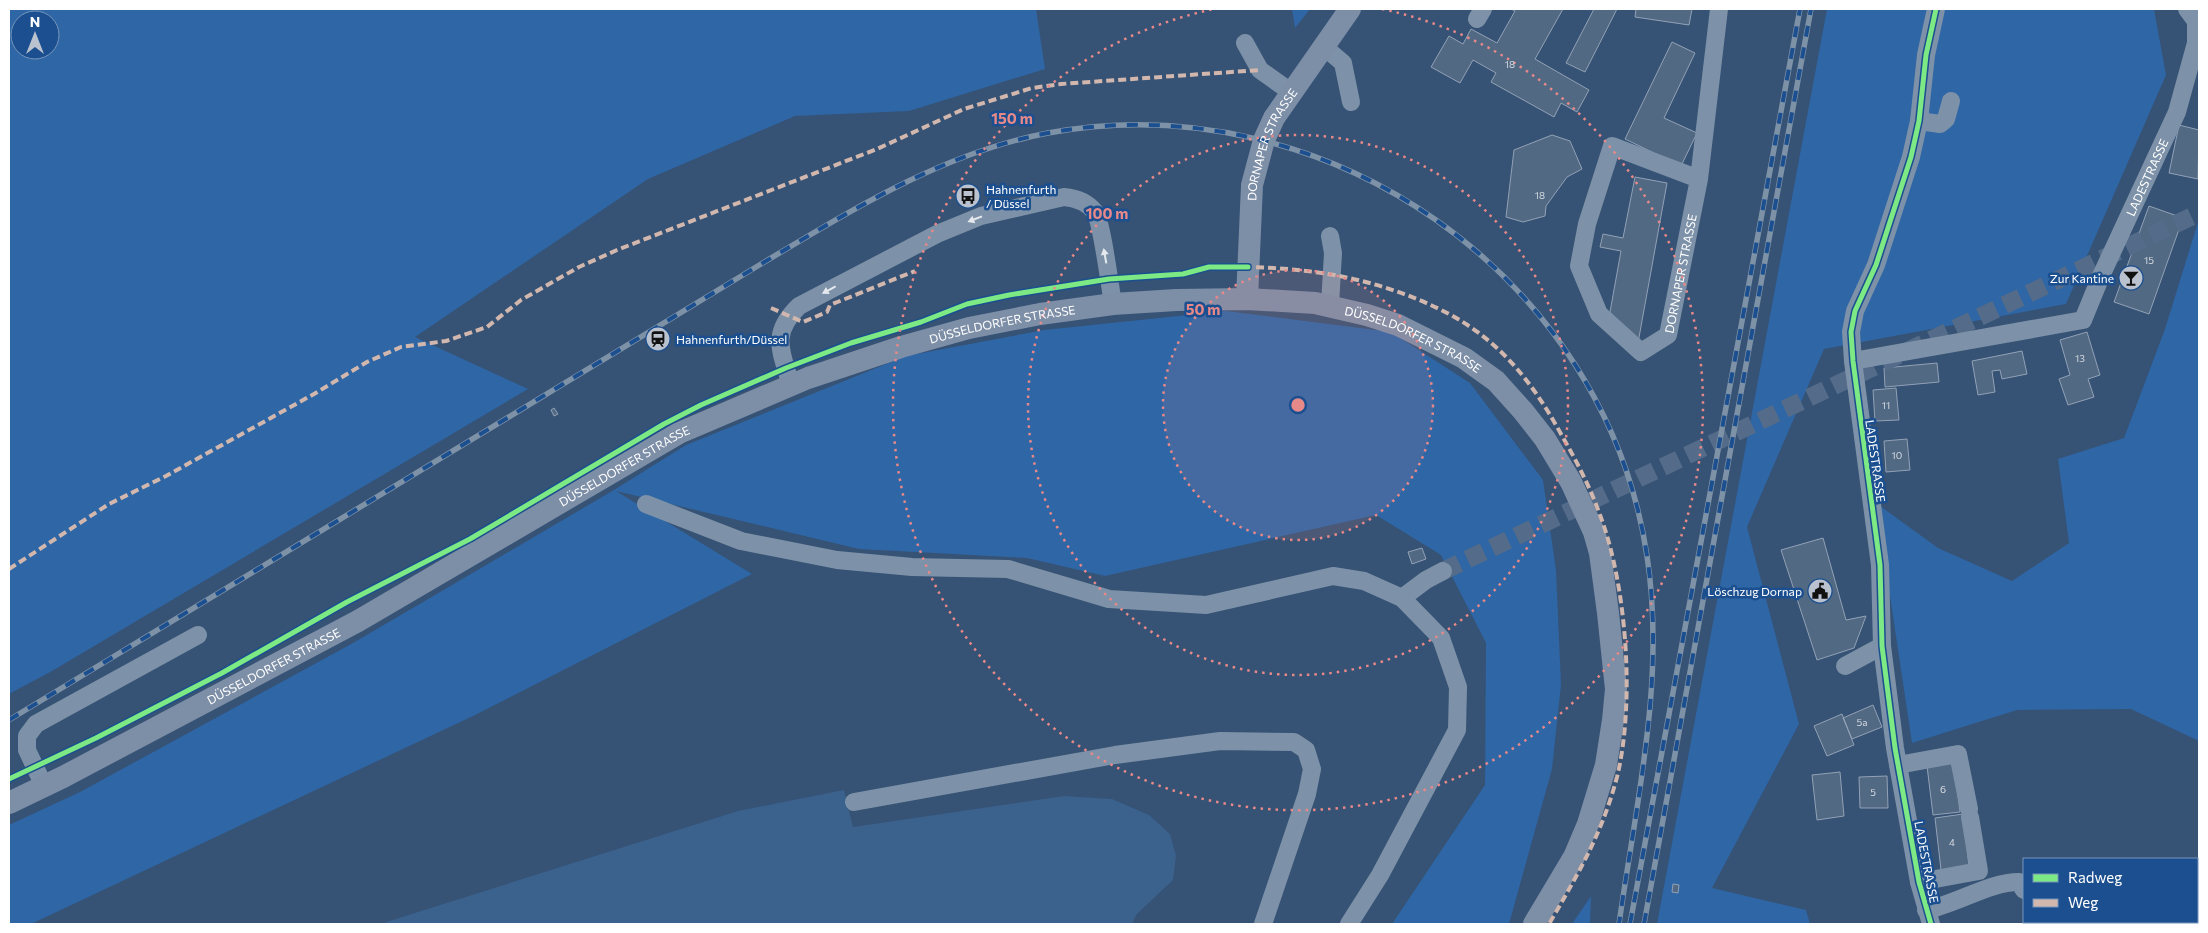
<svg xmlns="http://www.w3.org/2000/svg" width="2208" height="933" font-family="Commissioner,sans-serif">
  <rect width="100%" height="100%" fill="#365274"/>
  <!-- green -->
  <path fill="#2f66a5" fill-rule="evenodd" d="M 9,9 L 1036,9 L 1045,69 L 909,111 L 795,116 L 648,179 L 415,337 L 528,389 L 52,671 L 9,694 ZM 20,20 L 50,20 L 50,50 L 20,50 Z
    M 1292,9 L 1310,9 L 1295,28 Z
    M 1827,9 L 2154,9 L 2166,75 L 2066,304 L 1824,349 L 1747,527 L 1799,724 L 1712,888 L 1806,910 L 1810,924 L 1657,924 Z
    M 2199,219 L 2199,741 L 2131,709 L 2017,710 L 1912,743 L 1876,503 L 1938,548 L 2012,581 L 2069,543 L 2058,459 L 2124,438 L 2165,329 Z
    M 1226,311 L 1391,332 L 1470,383 L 1543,480 L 1556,570 L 1561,685 L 1552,769 L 1509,924 L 1392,924 L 1485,785 L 1486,643 L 1441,555 L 1376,515 L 1105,576 L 1027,558 L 859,549 L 616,491 L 752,574 L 473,716 L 31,924 L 9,924 L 9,825 L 80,792 L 353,643 L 614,490 L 686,445 L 906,356 L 1044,330 Z
    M 1591,896 L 1590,924 L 1572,924 Z"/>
  <!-- water -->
  <path fill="#3b618d" d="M 844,790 L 853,827 L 1064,796 L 1112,799 L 1149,815 L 1170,834 L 1176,856 L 1173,880 L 1136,915 L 1132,924 L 380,924 L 738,811 Z"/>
  <!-- building -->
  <path fill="#526984" stroke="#92a2b6" d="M 1511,9 L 1563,9 L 1535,59 L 1589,90 L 1577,112 L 1561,103 L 1554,117 L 1491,82 L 1496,73 L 1473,60 L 1460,83 L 1431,67 L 1449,36 L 1463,44 L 1471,29 L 1497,43 L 1515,11 Z
    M 1594,9 L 1617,9 L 1585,72 L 1566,63 Z
    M 1636,9 L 1692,9 L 1689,25 L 1635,17 Z
    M 1672,42 L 1695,53 L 1664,118 L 1697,133 L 1681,166 L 1625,139 Z
    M 2179,125 L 2199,130 L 2198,179 L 2169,173 Z
    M 1552,135 L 1570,141 L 1582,169 L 1567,177 L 1546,206 L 1545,216 L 1523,222 L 1506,217 L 1514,150 Z
    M 1635,177 L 1667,183 L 1638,343 L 1610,312 L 1621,251 L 1600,247 L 1603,234 L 1623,238 Z
    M 2149,206 L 2183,218 L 2149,314 L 2114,302 Z
    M 2087,332 L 2100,375 L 2088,379 L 2094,397 L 2068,405 L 2059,379 L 2070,375 L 2060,340 Z
    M 2022,351 L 2027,374 L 2002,379 L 2000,370 L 1992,371 L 1995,392 L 1978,395 L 1972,361 Z
    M 1937,363 L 1939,382 L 1885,387 L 1884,368 Z
    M 1896,388 L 1899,420 L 1875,421 L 1873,390 Z
    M 554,408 L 558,414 L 554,416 L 551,410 Z
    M 1907,439 L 1910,470 L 1886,472 L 1884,441 Z
    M 1823,538 L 1846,620 L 1866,616 L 1854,648 L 1817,660 L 1781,550 Z
    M 1422,548 L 1426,559 L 1412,564 L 1408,552 Z
    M 1873,705 L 1882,727 L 1852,739 L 1843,718 Z
    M 1842,714 L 1854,745 L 1827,756 L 1814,726 Z
    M 1954,763 L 1960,812 L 1933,815 L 1927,766 Z
    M 1840,772 L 1844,816 L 1817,820 L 1812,775 Z
    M 1887,776 L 1888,808 L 1860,808 L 1859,777 Z
    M 1963,814 L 1969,866 L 1941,870 L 1935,818 Z
    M 2197,866 L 2199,874 L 2199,895 L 2197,895 Z
    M 1673,884 L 1679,885 L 1678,893 L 1672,892 Z
    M 2076,922 L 2122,922 L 2114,924 L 2077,924 Z"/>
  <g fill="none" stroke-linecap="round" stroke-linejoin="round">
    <!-- minor-tunnel -->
    <path stroke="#546c89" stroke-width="18" stroke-dasharray="18 9" stroke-linecap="butt" d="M 1443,571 L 2199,213"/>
    <!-- minor -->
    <g stroke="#7d92a8" stroke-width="18">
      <path d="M 1477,19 L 1483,9"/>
      <path d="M 1245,43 L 1260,70 L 1291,92"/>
      <path d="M 1323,46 L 1343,63 L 1351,102"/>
      <path d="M 1919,121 L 1940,124 L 1946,119 L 1951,101"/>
      <path id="s1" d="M 1699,179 L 1612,146 L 1587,224 L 1579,266 L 1599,314 L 1641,352 L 1668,335 L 1699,179 L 1719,9"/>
      <path d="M 1330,236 L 1333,253 L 1330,305"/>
      <path id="s2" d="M 1853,361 L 2083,320 L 2101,276 L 2177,112 L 2196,43 L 2196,21 L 2187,9"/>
      <path d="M 791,385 C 781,351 770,334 799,306 L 937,234 L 981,216 L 1064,197 C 1076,198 1087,202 1095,212 C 1102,223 1110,287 1113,304"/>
      <path d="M 646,504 L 741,541 L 837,560 L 912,567 L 1008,569 L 1109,599 L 1206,605 L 1333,576 L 1364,581 L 1402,598 L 1441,638 L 1458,687 L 1457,730 L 1380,875 L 1349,924"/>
      <path d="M 1402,598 L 1426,580 L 1443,571"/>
      <path d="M 1845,666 L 1882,646"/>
      <path d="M 1898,765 L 1958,754 L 1969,809"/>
      <path d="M 44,786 L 27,750 L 27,736 L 36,724 L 198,635"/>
      <path d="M 854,802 L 1115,755 L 1220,741 L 1294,742 L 1306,750 L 1312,769 L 1307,794 L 1263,924"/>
      <path d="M 1919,882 L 1979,871 L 1970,817"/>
      <path d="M 1926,910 C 1957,904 1989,882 2019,882 L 2024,890"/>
      <path d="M 2040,922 L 2041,924"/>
      <path d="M 1931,924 L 1919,882 L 1895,748 L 1882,646 L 1880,565 L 1853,361 L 1851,332 L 1855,311 L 1876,265 L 1911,157 L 1919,121 L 1926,55 L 1936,9"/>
    </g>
    <!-- major -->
    <g stroke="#7d8ea7" stroke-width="22">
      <path id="s3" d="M 1247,299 L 1252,185 L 1264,140 L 1274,118 L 1350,9"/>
      <path id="s4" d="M 9,803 L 63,777 L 358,621 L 679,433 L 808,378 L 901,347 L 969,328 L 1040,314 L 1113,304 L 1176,300 L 1247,299 L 1315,303 L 1367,315 L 1398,325 L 1464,358 L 1496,381 L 1523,411 L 1545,439 L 1571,482 L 1594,532 L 1600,553 L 1608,613 L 1616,689 L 1613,720 L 1606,765 L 1588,824 L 1574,857 L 1534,924"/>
      <path d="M 2178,924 L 2185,922"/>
    </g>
    <defs>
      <path id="rail" d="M 9,720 L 761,264 C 852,210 942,153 1048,133 C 1326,82 1605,275 1647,556 C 1666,679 1636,803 1619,924
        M 1630,924 L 1800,9
        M 1644,924 L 1811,9"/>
    </defs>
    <!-- rail casing -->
    <use href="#rail" stroke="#7e92a7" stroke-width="5.5"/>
    <!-- rail -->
    <use href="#rail" stroke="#1b4f8f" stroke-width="4" stroke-dasharray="11" stroke-linecap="butt"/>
    <!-- quiet -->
    <path stroke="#d1b7ad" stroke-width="4" stroke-dasharray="8 4" stroke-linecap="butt" d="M 1244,267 C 1317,268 1384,280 1449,314 C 1501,342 1533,383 1561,434 C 1576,460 1590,487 1600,515 C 1627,586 1635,704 1617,777 C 1602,834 1578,874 1549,924
      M 771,308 L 803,322 L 827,312 L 830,305 L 915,271
      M 9,569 L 109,504 L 166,476 L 314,394 L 367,362 L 401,347 L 446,341 L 487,327 L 521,300 L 579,267 L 617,250 L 877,149 L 964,109 L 1032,88 L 1061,84 L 1260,70"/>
    <defs>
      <path id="cycleway" d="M 9,779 L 96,738 L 222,673 L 347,602 L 470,539 L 664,424 L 701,405 L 786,368 L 851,343 L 921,322 L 967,304 L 1009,295 L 1109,279 L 1183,274 L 1209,267 L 1248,267
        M 1931,924 L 1919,882 L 1895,748 L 1882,646 L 1880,565 L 1853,361 L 1851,332 L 1855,311 L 1876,265 L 1911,157 L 1919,121 L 1926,55 L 1936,9"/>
    </defs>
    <!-- cycleway casing -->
    <use href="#cycleway" stroke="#1b4f8f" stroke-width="8"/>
    <!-- cycleway -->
    <use href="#cycleway" stroke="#7ce984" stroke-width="5"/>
  </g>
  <!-- one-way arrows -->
  <defs><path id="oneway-solid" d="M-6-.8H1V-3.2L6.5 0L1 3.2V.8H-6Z" transform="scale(1.25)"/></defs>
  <g fill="#e5e9ee">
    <use href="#oneway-solid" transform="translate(975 219) rotate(159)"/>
    <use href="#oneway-solid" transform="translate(1105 256) rotate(-100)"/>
    <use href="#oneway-solid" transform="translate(829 290) rotate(152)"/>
  </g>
  <!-- distance rings -->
  <circle cx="1298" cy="405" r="135" fill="#e88989" fill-opacity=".12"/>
  <g fill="none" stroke="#e88989" stroke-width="2.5" stroke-dasharray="2.5 5">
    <circle cx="1298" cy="405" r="135"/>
    <circle cx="1298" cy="405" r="270"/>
    <path d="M1382 9A405 405 0 1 1 1214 9"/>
  </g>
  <!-- icons -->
  <defs>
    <symbol id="bus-disc" viewBox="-11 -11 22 22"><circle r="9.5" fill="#b9c2ce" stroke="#1b4f8f"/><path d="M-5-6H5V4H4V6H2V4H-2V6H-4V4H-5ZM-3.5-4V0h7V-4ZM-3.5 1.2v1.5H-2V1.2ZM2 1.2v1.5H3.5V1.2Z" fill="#111"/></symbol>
    <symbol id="bar-disc" viewBox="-11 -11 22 22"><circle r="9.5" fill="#b9c2ce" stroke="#1b4f8f"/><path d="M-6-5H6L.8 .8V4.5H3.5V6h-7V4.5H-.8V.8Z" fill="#111"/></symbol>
    <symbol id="station-disc" viewBox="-11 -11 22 22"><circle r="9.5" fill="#b9c2ce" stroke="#1b4f8f"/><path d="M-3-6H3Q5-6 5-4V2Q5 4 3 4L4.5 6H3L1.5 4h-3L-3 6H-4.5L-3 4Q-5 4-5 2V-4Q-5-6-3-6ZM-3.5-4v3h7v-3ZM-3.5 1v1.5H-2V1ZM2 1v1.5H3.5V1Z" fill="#111"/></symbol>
    <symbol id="civic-disc" viewBox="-11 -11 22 22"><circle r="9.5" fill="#b9c2ce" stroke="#1b4f8f"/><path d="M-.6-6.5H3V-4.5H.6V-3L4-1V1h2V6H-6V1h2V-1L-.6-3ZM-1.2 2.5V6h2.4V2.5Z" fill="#111"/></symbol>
  </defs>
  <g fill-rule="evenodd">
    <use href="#bus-disc" x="954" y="182" width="28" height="28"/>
    <use href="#bar-disc" x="2117" y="264" width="28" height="28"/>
    <use href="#station-disc" x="644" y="325" width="28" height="28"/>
    <use href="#civic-disc" x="1806" y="577" width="28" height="28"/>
  </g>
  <g text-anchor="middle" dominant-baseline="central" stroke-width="5" stroke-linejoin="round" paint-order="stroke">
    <!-- number labels -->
    <g font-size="10" fill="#d4dae0">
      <text x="1510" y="64">18</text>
      <text x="1540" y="195">18</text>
      <text x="2149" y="260">15</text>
      <text x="2080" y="358">13</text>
      <text x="1886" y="405">11</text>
      <text x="1897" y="455">10</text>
      <text x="1862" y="722">5a</text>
      <text x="1943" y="789">6</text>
      <text x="1873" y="792">5</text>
      <text x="1952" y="842">4</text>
    </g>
    <!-- street labels -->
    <g font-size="12" fill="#fff" stroke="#1b4f8f">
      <text stroke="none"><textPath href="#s3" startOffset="159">DORNAPER STRASSE</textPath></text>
      <text stroke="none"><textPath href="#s2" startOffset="390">LADESTRASSE</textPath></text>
      <text stroke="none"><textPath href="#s1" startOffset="421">DORNAPER STRASSE</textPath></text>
      <text stroke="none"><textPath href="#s4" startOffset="1108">DÜSSELDORFER STRASSE</textPath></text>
      <text stroke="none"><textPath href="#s4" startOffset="1528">DÜSSELDORFER STRASSE</textPath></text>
      <text transform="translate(1876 461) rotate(82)">LADESTRASSE</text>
      <text stroke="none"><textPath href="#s4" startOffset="702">DÜSSELDORFER STRASSE</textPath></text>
      <text stroke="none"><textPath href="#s4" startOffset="298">DÜSSELDORFER STRASSE</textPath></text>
      <text transform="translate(1927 862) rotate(79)">LADESTRASSE</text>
    </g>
    <!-- poi labels -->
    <g font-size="12" fill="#fff" stroke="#1b4f8f" text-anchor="start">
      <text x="986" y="189">Hahnenfurth<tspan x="986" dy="14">/ Düssel</tspan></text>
      <text x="2114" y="278" text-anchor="end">Zur Kantine</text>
      <text x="676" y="339">Hahnenfurth/Düssel</text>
      <text x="1802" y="591" text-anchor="end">Löschzug Dornap</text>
    </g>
  </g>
  <circle cx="1298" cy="405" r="8" fill="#e88989" stroke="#1b4f8f" stroke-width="2.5"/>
  <g font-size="15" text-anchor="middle" font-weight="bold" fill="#e88989" stroke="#1b4f8f" stroke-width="5" stroke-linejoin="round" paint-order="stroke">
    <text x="1012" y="124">150 m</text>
    <text x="1107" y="219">100 m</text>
    <text x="1203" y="315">50 m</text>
  </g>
  <!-- border -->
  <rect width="2208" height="933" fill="none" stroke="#ffffff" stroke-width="20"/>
  <!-- legend -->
  <rect x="2023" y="858" width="175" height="65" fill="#1b4f8f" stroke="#7695bc"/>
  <rect x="2033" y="874" width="25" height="8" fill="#7ce984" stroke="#7695bc"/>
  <text x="2068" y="883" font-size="15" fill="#ffffff">Radweg</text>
  <rect x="2033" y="899" width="25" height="8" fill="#d1b7ad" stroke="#7695bc"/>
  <text x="2068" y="908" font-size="15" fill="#ffffff">Weg</text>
  <!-- north arrow -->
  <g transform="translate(35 35)"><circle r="24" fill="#1b4f8f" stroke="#7695bc"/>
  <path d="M0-4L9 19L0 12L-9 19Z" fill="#b9c2ce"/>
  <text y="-8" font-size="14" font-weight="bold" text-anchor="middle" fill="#ffffff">N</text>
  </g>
</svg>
